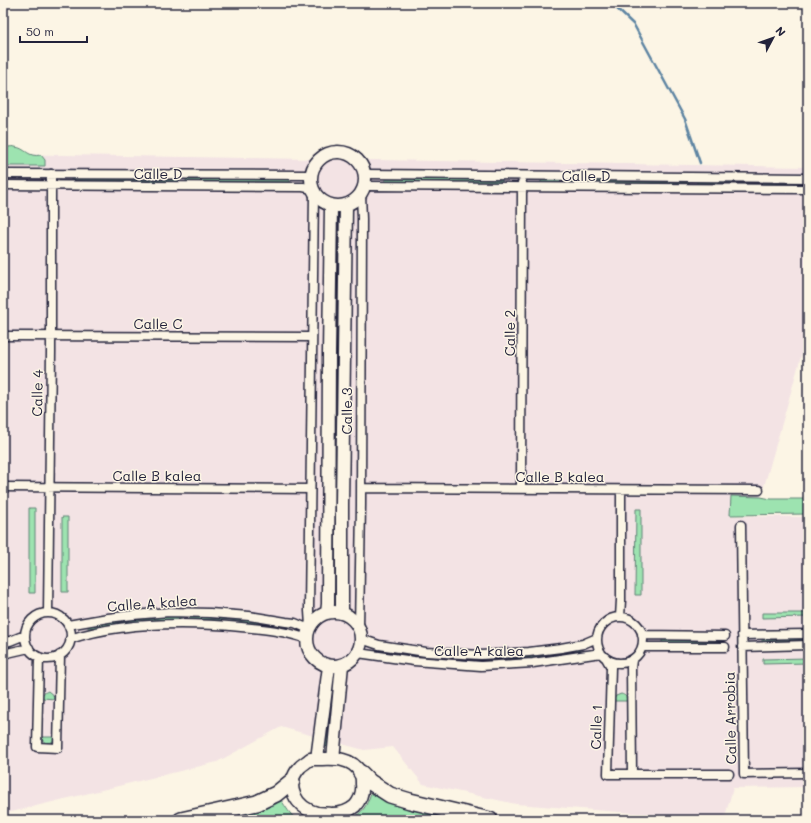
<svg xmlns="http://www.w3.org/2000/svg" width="811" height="823" font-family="Mali,sans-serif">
  <rect width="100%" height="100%" fill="#fcf5e5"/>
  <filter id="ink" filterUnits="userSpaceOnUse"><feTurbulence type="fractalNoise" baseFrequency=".025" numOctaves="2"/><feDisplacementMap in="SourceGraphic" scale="8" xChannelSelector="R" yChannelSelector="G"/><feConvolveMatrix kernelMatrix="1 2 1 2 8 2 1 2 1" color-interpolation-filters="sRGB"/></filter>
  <g filter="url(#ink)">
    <!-- built -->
    <path fill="#f3e3e4" d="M 3,154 L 808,167 L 808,332 L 761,497 L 731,497 L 730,515 L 731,516 L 808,517 L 808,787 L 733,788 L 724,820 L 516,804 L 423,784 L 393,747 L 364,750 L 281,727 L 217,762 L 3,814 Z"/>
    <!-- green -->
    <path fill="#9de3b0" stroke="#608276" d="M 3,143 L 5,143 L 8,147 C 10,147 13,146 15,147 C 26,148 28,158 41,155 L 45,160 L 45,166 L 5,166 L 5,162 L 3,162 Z
      M 71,178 L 179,179 L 179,181 L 71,180 Z
      M 186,179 L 290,179 L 290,182 L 186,181 Z
      M 385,179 L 502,180 L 502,183 L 385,182 Z
      M 541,180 L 689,180 L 689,183 L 541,184 Z
      M 697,181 L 808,182 L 808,184 L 697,184 Z
      M 334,223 L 339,223 L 339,349 L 334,349 Z
      M 334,357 L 339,357 L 338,501 L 333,501 Z
      M 731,496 L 761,497 L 771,499 L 808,499 L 808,514 L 730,515 Z
      M 29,508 L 35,508 L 35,593 L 29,593 Z
      M 333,508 L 338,508 L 336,598 L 333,598 Z
      M 636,509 L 641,509 L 641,595 L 635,595 Z
      M 62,517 L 68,517 L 68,592 L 62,592 Z
      M 762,613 L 808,613 L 808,617 L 762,618 Z
      M 181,616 L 181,619 L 127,622 L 88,628 L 88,626 L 127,620 Z
      M 189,617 C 221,618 252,620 282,625 L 282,627 L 230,620 L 190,619 Z
      M 808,638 L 808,641 L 762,641 L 762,639 Z
      M 722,639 L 722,642 L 662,643 L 662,640 Z
      M 580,649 L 580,652 C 548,657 517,660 485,661 L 485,659 C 517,658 548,654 580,649 Z
      M 381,650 L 442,658 L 477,658 L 477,661 L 441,660 L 381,652 Z
      M 808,658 L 808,663 L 763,664 L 763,659 Z
      M 332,687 L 336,687 L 328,746 L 325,747 L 324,745 Z
      M 48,691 L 54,696 L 55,699 L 42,698 C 42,693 44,693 48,691 Z
      M 621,694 C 625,695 627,697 627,701 L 613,701 L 616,696 Z
      M 41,737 L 54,737 L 53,741 L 50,743 L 46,743 L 42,740 Z
      M 371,793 L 381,799 L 464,820 L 351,820 C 363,811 366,808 371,793 Z
      M 281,800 C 286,807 290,815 297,820 L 206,820 L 274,805 Z"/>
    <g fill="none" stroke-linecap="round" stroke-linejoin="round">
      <!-- stream -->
      <path stroke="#5d84a2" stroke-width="2.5" d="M 611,3 L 634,25 L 685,119 L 700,163"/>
      <defs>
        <path id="street" d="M 3,174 L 311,175
          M 365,174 L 808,178
          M 3,185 L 303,187 L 313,189
          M 365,186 L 808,189
          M 3,336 L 312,337
          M 3,487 L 310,489
          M 361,488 L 759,490
          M 521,489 L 522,183
          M 741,525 L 744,774 L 808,773
          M 48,613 L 51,352 L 51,174
          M25 636a23 23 0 1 1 46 0a23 23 0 1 1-46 0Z
          M 620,617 L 621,600 L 621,490
          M597 640a23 23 0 1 1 46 0a23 23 0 1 1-46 0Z
          M 68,625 L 108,618 L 133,615 L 169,612 L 210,613 L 249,616 L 286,622 L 295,623 L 309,629
          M 310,626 L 309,611 L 314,192
          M 359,629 L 361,505 L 362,219 L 361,194
          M 642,635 L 725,636
          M 742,635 L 808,634
          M 70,639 C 123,622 186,622 241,627 C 264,629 286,631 307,639
          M 361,639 L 379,645 L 426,652 L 481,655 L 529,652 L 561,648 L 583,644 L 597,638
          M 3,643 L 10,641 L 25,635
          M 642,647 L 725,647
          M 742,647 L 808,645
          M 358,653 L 414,661 L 481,666 L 533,663 L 601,653
          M 3,654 L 29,648
          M 39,657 L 37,747 L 58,748 L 60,655
          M 606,658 L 611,667 L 608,774 L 729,774
          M 632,660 L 631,668 L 632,774"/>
        <path id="secondary" d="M311 179a27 27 0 1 1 54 0a27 27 0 1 1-54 0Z
          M307 639a27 27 0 1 1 54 0a27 27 0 1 1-54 0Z
          M 327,613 L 328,604 L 329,354 L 331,206
          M 342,613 L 342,504 L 346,206
          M 310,759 C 327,760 349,754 360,772 C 362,775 362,780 362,784 C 363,792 360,800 355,806 C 348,812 341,814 332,814 C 328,813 322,814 317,813 C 296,808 283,785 300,767 C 303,764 307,762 310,759 Z
          M 317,759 L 329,666
          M 333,759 L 342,665"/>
        <path id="highway" d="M 361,773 L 370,782 L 390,795 L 410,801 L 490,820
          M 181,820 L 257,803 L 276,794 L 292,781"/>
      </defs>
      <!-- street casing -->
      <use href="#street" stroke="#22223b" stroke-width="11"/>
      <!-- secondary casing -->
      <use href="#secondary" stroke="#22223b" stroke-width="15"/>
      <!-- highway casing -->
      <use href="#highway" stroke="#22223b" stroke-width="18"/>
      <!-- street -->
      <use href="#street" stroke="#fcf5e5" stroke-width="8"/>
      <!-- secondary -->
      <use href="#secondary" stroke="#fcf5e5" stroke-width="12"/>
      <!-- highway -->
      <use href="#highway" stroke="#fcf5e5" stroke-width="15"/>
    </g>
  </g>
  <g text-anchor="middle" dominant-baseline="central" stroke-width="3" stroke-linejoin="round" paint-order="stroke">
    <!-- street labels -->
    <g font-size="14" fill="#22223b" stroke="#fcf5e5">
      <text x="158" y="173">Calle D</text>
      <text x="586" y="175">Calle D</text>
      <text x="158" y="323">Calle C</text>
      <text transform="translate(509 333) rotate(-90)">Calle 2</text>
      <text transform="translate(37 393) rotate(-89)">Calle 4</text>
      <text transform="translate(346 411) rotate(-90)">Calle 3</text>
      <text x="157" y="475">Calle B kalea</text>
      <text x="560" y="476">Calle B kalea</text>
      <text transform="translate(152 603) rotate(-4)">Calle A kalea</text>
      <text x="479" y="650">Calle A kalea</text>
      <text transform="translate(730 718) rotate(-91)">Calle Arrobia</text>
      <text transform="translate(596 727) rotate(-88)">Calle 1</text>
    </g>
  </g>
  <!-- margin -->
  <rect width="811" height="823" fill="none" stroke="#fcf5e5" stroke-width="16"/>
  <rect x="8" y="8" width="795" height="807" fill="none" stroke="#22223b" stroke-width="1.5" filter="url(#ink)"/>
  <!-- north arrow -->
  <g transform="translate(773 38) rotate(49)" stroke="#fcf5e5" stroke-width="3" paint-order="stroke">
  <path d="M0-3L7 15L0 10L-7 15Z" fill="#22223b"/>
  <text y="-6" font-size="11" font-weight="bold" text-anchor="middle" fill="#22223b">N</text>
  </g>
  <!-- scale -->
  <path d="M20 36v6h67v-6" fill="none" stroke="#22223b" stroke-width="2"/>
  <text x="26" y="36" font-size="12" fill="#22223b" stroke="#fcf5e5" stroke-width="3" paint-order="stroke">50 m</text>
</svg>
